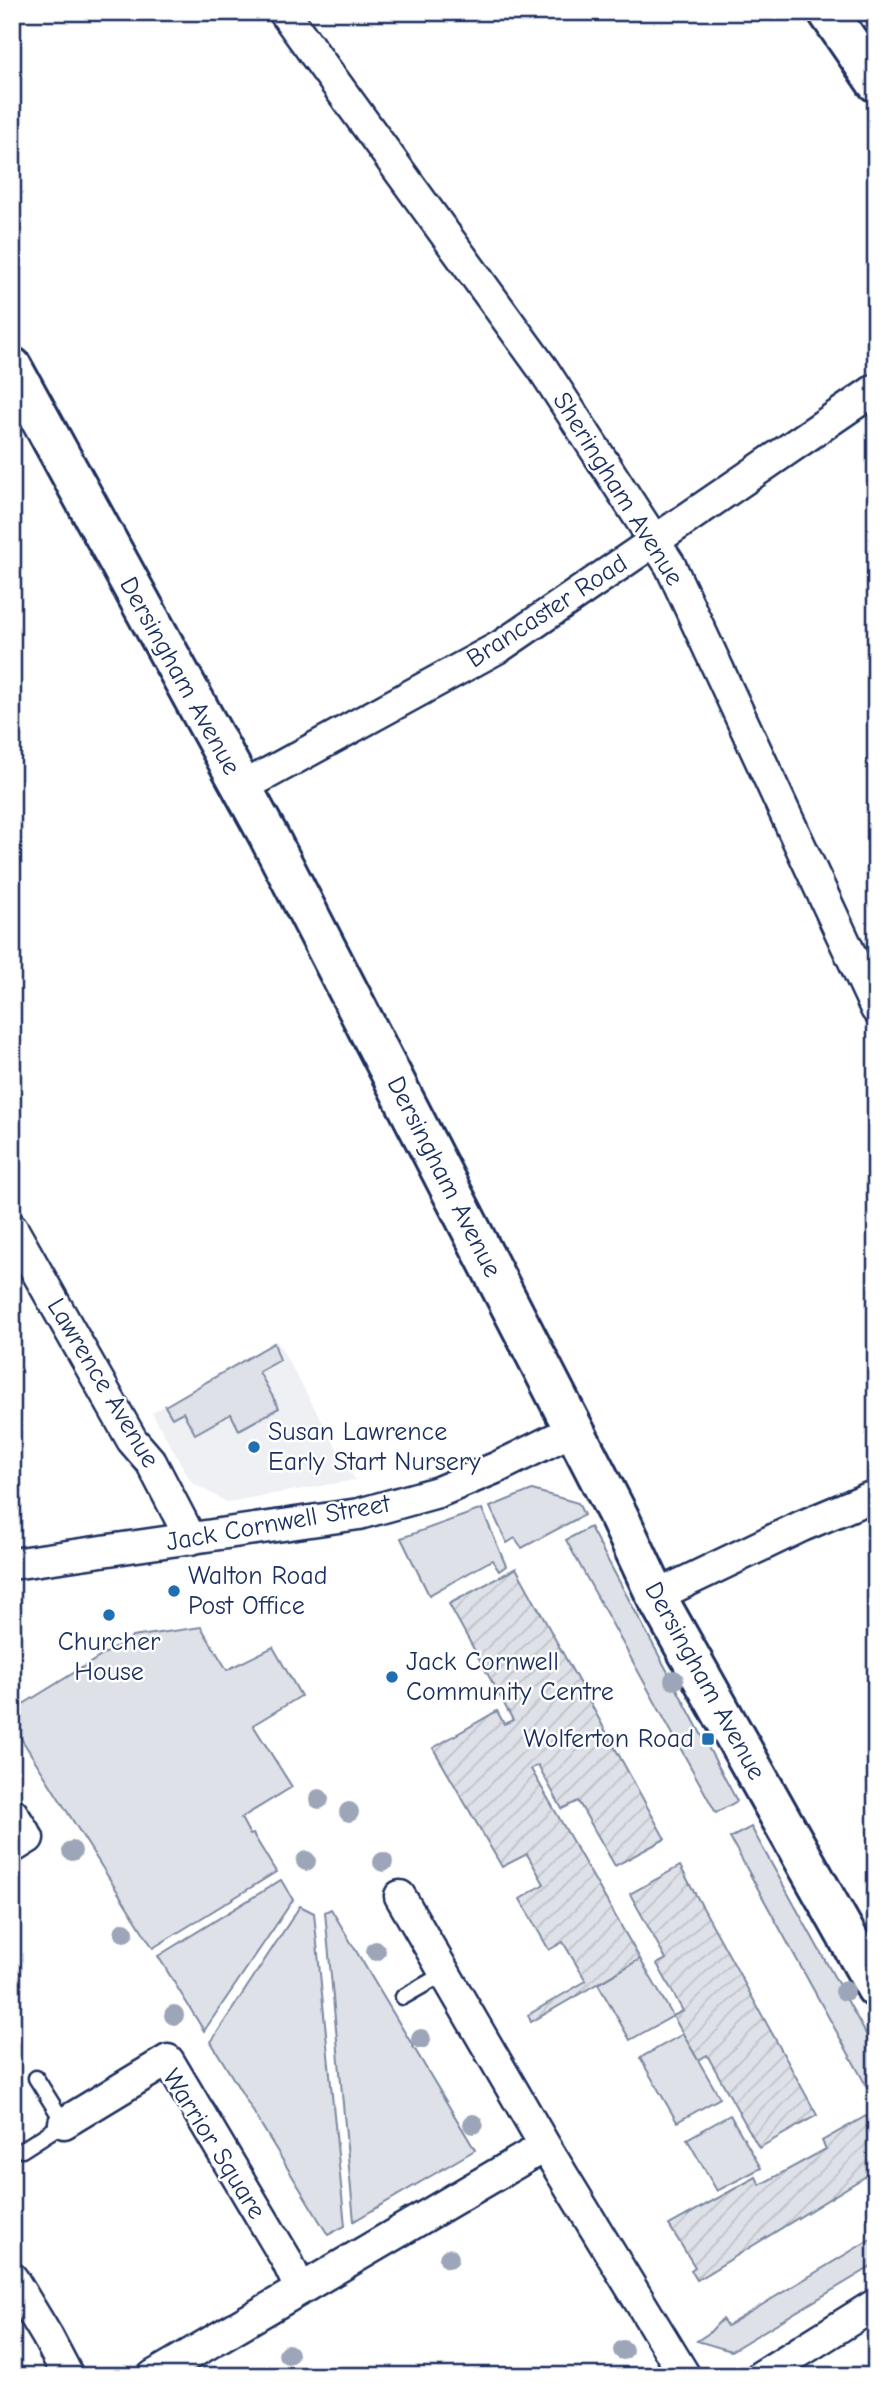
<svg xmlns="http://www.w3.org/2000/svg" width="888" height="2388" font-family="'Comic Neue',sans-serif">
  <defs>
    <pattern id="garden-furrows" width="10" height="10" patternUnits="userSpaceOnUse" patternTransform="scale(1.75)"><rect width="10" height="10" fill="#dee1e7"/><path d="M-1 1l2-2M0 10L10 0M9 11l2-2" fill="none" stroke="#bec1c9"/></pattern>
  </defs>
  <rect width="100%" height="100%" fill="#fff"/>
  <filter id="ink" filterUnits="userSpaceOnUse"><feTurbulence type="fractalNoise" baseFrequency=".0143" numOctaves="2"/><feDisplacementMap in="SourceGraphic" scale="14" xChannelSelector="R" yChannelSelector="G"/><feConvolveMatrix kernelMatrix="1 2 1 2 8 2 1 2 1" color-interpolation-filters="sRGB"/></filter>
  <g filter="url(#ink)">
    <!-- built -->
    <path fill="#eff0f4" d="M 277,1341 L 355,1480 L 227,1502 L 192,1483 L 152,1413 Z"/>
    <!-- green -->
    <path fill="#dee1e7" stroke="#7c88a2" stroke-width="2" d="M 274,1343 L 280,1360 L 259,1372 L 279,1408 L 239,1430 L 231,1414 L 195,1434 L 183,1412 L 172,1418 L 165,1406 Z
      M 532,1490 L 578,1503 L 584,1515 L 522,1548 L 515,1538 L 507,1543 L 490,1507 Z
      M 482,1509 L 506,1566 L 499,1571 L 492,1560 L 429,1595 L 401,1538 Z
      M 590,1527 L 737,1801 L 716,1813 L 566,1540 Z
      M 201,1627 L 227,1670 L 273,1647 L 301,1696 L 253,1725 L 292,1787 L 241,1818 L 250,1835 L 253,1834 L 276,1872 L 153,1948 L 12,1724 L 12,1711 L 132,1637 Z
      M 751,1827 L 876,2052 L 876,2083 L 867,2087 L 730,1838 Z
      M 281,1880 L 293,1900 L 204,2031 L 158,1956 Z
      M 300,1906 L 314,1913 L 345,2226 L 328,2235 L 211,2042 Z
      M 331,1909 L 475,2150 L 354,2221 L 325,1912 Z
      M 640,1959 L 673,2016 L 630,2040 L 598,1984 Z
      M 683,2034 L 720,2098 L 677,2122 L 640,2058 Z
      M 730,2115 L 761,2168 L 717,2191 L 687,2139 Z
      M 876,2236 L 876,2264 L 731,2351 L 697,2341 L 709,2333 L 722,2319 L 727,2326 Z"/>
    <!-- garden -->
    <path fill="url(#garden-furrows)" stroke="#7c88a2" stroke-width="2" d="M 516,1568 L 665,1839 L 615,1866 L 578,1801 L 562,1809 L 538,1765 L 531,1769 L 640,1959 L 531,2022 L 528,2015 L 586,1981 L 563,1942 L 549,1950 L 520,1899 L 544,1884 L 527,1854 L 502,1867 L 433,1748 L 497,1711 L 504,1724 L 513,1720 L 449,1604 Z
      M 680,1866 L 817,2115 L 759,2148 L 707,2055 L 698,2060 L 673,2016 L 683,2011 L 657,1964 L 666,1959 L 630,1894 Z
      M 866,2116 L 876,2131 L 876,2170 L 697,2280 L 691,2270 L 695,2267 L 669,2225 L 756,2177 L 760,2185 L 826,2149 L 822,2141 Z"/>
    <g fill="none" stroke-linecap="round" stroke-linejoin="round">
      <defs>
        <path id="lane" d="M 403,1997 L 445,1973
          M 22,2150 L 64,2123 L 36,2078"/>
        <path id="street" d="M 284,12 L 543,369 L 670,565 L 876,1009
          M 241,788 L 501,646 L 876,389
          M 12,1228 L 132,1440 L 151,1462 L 191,1539
          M 12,1564 L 359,1514 L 438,1492 L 498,1467 L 573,1430
          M 656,1596 L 802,1526 L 876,1495
          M 12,1813 L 28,1838 L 12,1848
          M 400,1896 L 545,2146 L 685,2376
          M 64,2123 L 168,2060 L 286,2259 L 300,2289
          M 12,2278 L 47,2336 L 68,2376
          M 153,2376 L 545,2146
          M 761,2376 L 876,2304"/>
        <path id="secondary" d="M 828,12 L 876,82
          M 12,367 L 268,835 L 619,1517 L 656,1596 L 876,1988"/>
      </defs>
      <!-- lane casing -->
      <use href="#lane" stroke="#1b2f5e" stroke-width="19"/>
      <!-- street casing -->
      <use href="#street" stroke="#1b2f5e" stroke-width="35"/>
      <!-- secondary casing -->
      <use href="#secondary" stroke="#1b2f5e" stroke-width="44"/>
      <!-- lane -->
      <use href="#lane" stroke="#fff" stroke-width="14"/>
      <!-- street -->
      <use href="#street" stroke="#fff" stroke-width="30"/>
      <!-- secondary -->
      <use href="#secondary" stroke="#fff" stroke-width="38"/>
    </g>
    <!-- trees -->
    <g fill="#9da5b9">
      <circle cx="674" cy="1680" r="10"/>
      <circle cx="319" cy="1799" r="10"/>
      <circle cx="349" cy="1812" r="10"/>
      <circle cx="72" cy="1851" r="10"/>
      <circle cx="306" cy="1861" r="10"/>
      <circle cx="383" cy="1862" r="10"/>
      <circle cx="124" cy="1932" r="10"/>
      <circle cx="376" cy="1951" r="10"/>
      <circle cx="845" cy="1991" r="10"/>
      <circle cx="174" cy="2015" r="10"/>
      <circle cx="421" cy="2039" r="10"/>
      <circle cx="473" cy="2124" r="10"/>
      <circle cx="449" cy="2258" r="10"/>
      <circle cx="623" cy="2350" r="10"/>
      <circle cx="288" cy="2354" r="10"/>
    </g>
  </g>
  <!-- markers -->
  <g fill="#1f6fb2" stroke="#fff" stroke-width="2.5">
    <circle cx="254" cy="1447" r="7"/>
    <circle cx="174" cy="1591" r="7"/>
    <circle cx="109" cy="1615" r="7"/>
    <circle cx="392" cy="1677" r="7"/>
    <rect x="701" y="1732" width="14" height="14" rx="3.5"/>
  </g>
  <g text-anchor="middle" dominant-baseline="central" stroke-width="5" stroke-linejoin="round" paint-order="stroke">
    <!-- street labels -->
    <g font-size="26" fill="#1b2f5e" stroke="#fff">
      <text transform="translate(618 489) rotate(58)">Sheringham Avenue</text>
      <text transform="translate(547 611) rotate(-33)">Brancaster Road</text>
      <text transform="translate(180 676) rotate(61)">Dersingham Avenue</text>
      <text transform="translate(444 1177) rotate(63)">Dersingham Avenue</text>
      <text transform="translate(103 1383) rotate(59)">Lawrence Avenue</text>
      <text transform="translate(278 1523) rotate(-10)">Jack Cornwell Street</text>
      <text transform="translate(705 1681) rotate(61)">Dersingham Avenue</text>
      <text transform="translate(214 2144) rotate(58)">Warrior Square</text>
    </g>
    <!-- poi labels -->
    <g font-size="26" fill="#1b2f5e" stroke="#fff" text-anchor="start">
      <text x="268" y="1432">Susan Lawrence<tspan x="268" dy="30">Early Start Nursery</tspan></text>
      <text x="188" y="1576">Walton Road<tspan x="188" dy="30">Post Office</tspan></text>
      <text x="109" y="1642" text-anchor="middle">Churcher<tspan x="109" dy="30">House</tspan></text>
      <text x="406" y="1662">Jack Cornwell<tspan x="406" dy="30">Community Centre</tspan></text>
      <text x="694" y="1739" text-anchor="end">Wolferton Road</text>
    </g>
  </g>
  <!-- margin -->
  <rect width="888" height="2388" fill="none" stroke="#fff" stroke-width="42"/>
  <rect x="21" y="21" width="846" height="2346" fill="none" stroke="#1b2f5e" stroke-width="2.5" filter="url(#ink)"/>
</svg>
